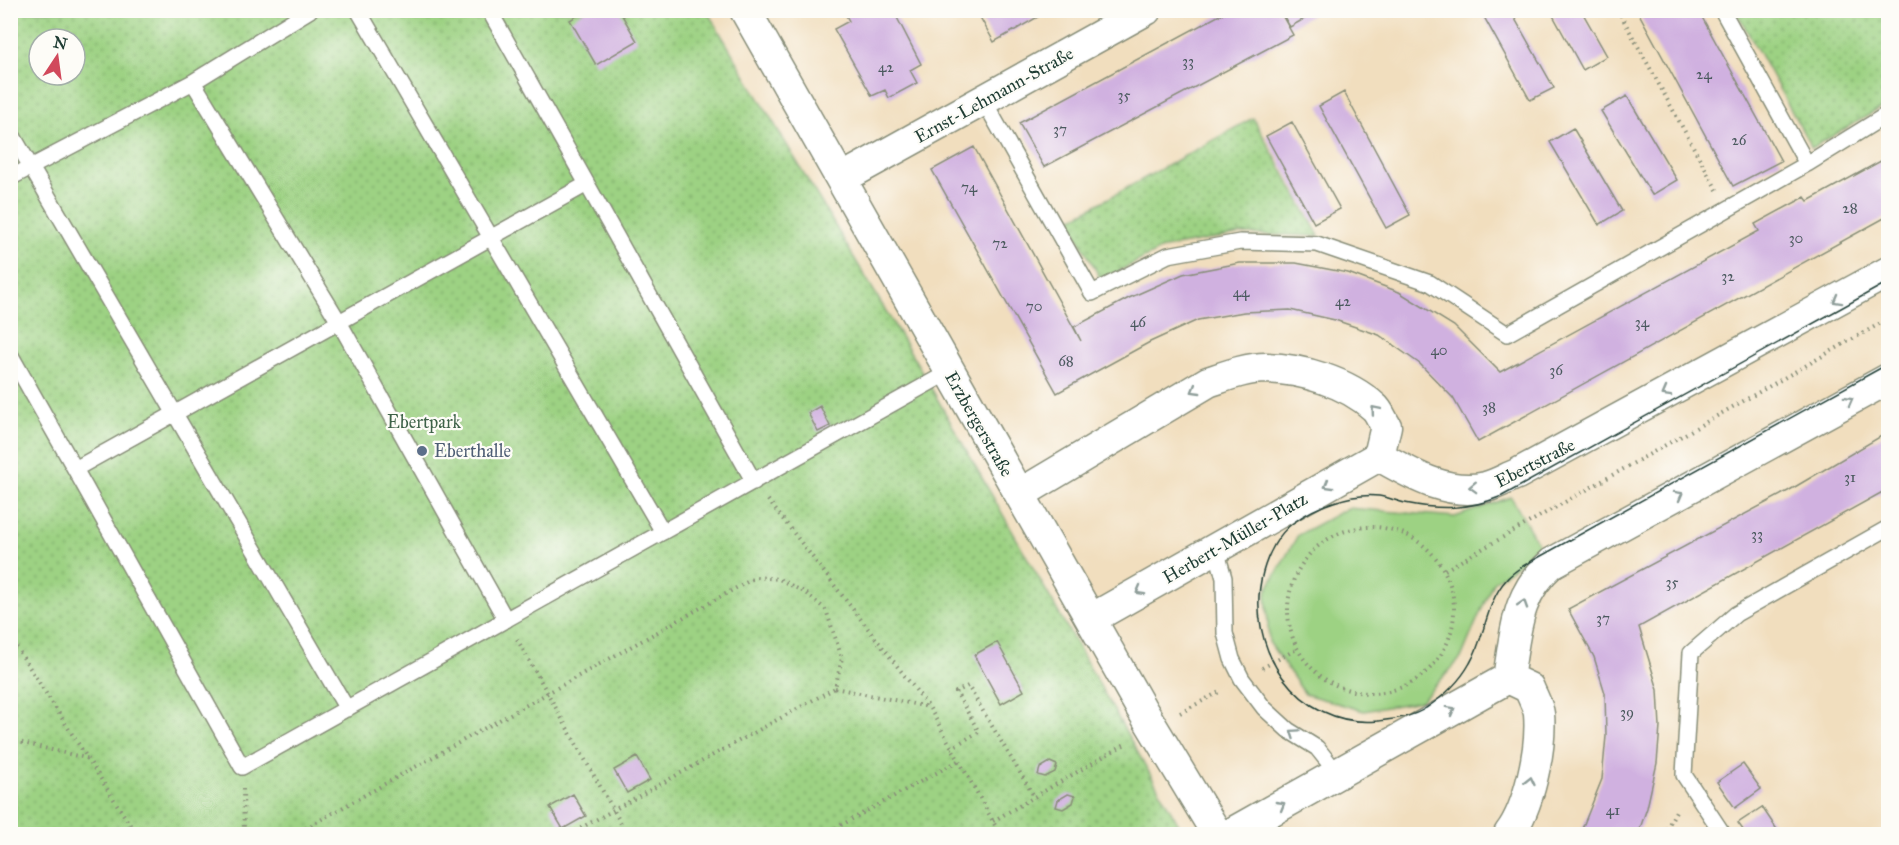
<svg xmlns="http://www.w3.org/2000/svg" width="1899" height="845" font-family="'IM FELL Great Primer',serif">
  <defs>
    <pattern id="park-dots" width="8" height="8" patternUnits="userSpaceOnUse" patternTransform="scale(1.5)"><rect width="8" height="8" fill="#9dd283"/><path d="M2 2h.1M6 6h.1" fill="none" stroke="#7fac6c" stroke-width="1.8" stroke-linecap="round"/></pattern>
  </defs>
  <rect width="100%" height="100%" fill="#fdfcf7"/>
  <filter id="ink" filterUnits="userSpaceOnUse"><feTurbulence type="fractalNoise" baseFrequency=".0167" numOctaves="2"/><feDisplacementMap in="SourceGraphic" scale="12" xChannelSelector="R" yChannelSelector="G"/><feConvolveMatrix kernelMatrix="1 2 1 2 8 2 1 2 1" color-interpolation-filters="sRGB"/></filter>
  <filter id="wash" filterUnits="userSpaceOnUse"><feTurbulence type="fractalNoise" baseFrequency=".008" numOctaves="4" result="noise"/><feDisplacementMap in="SourceGraphic" scale="24" xChannelSelector="R" yChannelSelector="G"/><feGaussianBlur stdDeviation="1.35" result="paint"/><feColorMatrix in="noise" values="0 0 0 0 0 0 0 0 0 0 0 0 0 0 0 0 0 1.4 0 .05"/><feComposite in="paint" operator="in"/></filter>
  <g filter="url(#wash)">
    <rect width="100%" height="100%" fill="#f1debe"/>
    <!-- green -->
    <path fill="#9dd283" stroke="#5e885c" stroke-width="1.5" d="M 1511,497 L 1541,549 L 1493,582 L 1461,658 L 1421,701 L 1364,711 L 1305,694 L 1269,642 L 1266,592 L 1298,535 L 1348,508 L 1455,517 Z"/>
    <!-- park -->
    <path fill="url(#park-dots)" stroke="#5e885c" stroke-width="1.5" fill-rule="evenodd" d="M 10,11 L 707,11 L 918,365 L 1184,834 L 11,834 ZM 39,39 L 75,39 L 75,75 L 39,75 Z
      M 1736,11 L 1888,11 L 1888,104 L 1812,148 Z
      M 1253,118 L 1319,236 L 1241,234 L 1164,248 L 1101,280 L 1069,220 Z"/>
    <g id="blocks">
      <!-- building -->
      <path fill="#d0b1e0" d="M 586,10 L 619,10 L 637,41 L 596,65 L 570,20 Z
        M 843,10 L 893,10 L 921,64 L 910,70 L 917,83 L 889,98 L 885,90 L 872,96 L 834,29 L 849,21 Z
        M 976,10 L 1050,10 L 994,42 Z
        M 1229,10 L 1279,10 L 1293,35 L 1044,167 L 1019,123 Z
        M 1280,10 L 1320,10 L 1290,27 Z
        M 1492,10 L 1510,10 L 1554,88 L 1530,100 L 1483,15 Z
        M 1550,10 L 1581,10 L 1607,56 L 1583,70 Z
        M 1637,10 L 1698,10 L 1781,161 L 1733,186 Z
        M 1344,92 L 1410,215 L 1386,228 L 1319,106 Z
        M 1627,96 L 1677,180 L 1652,195 L 1601,111 Z
        M 1292,122 L 1340,209 L 1314,223 L 1266,136 Z
        M 1573,128 L 1622,211 L 1599,225 L 1550,142 Z
        M 974,147 L 1081,341 L 1074,327 L 1129,298 L 1183,274 L 1240,263 L 1296,263 L 1348,273 L 1399,292 L 1454,326 L 1500,372 L 1759,231 L 1755,224 L 1805,197 L 1808,201 L 1888,157 L 1888,216 L 1478,442 L 1453,398 L 1420,364 L 1379,335 L 1335,320 L 1290,310 L 1244,312 L 1198,320 L 1150,342 L 1057,393 L 932,170 Z
        M 820,406 L 830,426 L 818,432 L 808,413 Z
        M 1888,432 L 1888,489 L 1639,627 L 1658,690 L 1660,727 L 1657,763 L 1647,808 L 1638,834 L 1580,834 L 1602,779 L 1606,736 L 1605,693 L 1594,657 L 1568,609 L 1788,491 Z
        M 997,642 L 1024,691 L 1001,704 L 974,655 Z
        M 637,757 L 650,780 L 627,793 L 614,770 Z
        M 1050,762 L 1057,765 L 1055,772 L 1045,777 L 1038,775 L 1040,768 Z
        M 1743,764 L 1761,789 L 1735,808 L 1717,782 Z
        M 573,794 L 586,816 L 563,829 L 550,807 Z
        M 1068,794 L 1075,796 L 1073,803 L 1063,809 L 1056,807 L 1058,800 Z
        M 1762,807 L 1780,834 L 1746,834 L 1738,823 Z"/>
    </g>
  </g>
  <g filter="url(#ink)">
    <use href="#blocks" fill-opacity="0" stroke="#888e79" stroke-width="1.5"/>
    <g fill="none" stroke-linecap="round" stroke-linejoin="round">
      <defs>
        <path id="service" d="M 358,10 L 663,532
          M 489,10 L 587,184
          M 1722,10 L 1807,164
          M 193,82 L 339,322 L 506,620
          M 984,101 L 1092,293 L 1168,255 L 1240,242 L 1317,244 L 1430,283 L 1507,334 L 1807,164 L 1888,114
          M 10,131 L 347,709
          M 10,178 L 193,82 L 310,10
          M 10,354 L 75,469
          M 754,482 L 587,184 L 75,469 L 242,767 L 949,372
          M 1216,549 L 1224,578 L 1225,633 L 1232,659 L 1242,679 L 1264,708 L 1288,730 L 1317,748 L 1337,773
          M 1723,834 L 1684,775 L 1691,653 L 1736,614 L 1888,528"/>
        <path id="minor" d="M 745,10 L 1141,708 L 1217,834
          M 841,179 L 1146,10
          M 1020,494 L 1208,382 C 1226,376 1246,368 1266,368 C 1302,369 1347,382 1374,407 C 1379,411 1382,420 1386,426 L 1379,456 C 1411,474 1447,496 1486,487 C 1497,484 1507,478 1517,474 L 1888,272
          M 1091,619 L 1379,456
          M 1230,834 L 1508,678
          M 1509,834 C 1529,808 1542,748 1539,714 C 1538,706 1532,696 1529,688 L 1508,678 C 1516,633 1515,595 1552,563 L 1888,379"/>
      </defs>
      <!-- service casing -->
      <use href="#service" stroke="#888e79" stroke-width="18"/>
      <!-- minor casing -->
      <use href="#minor" stroke="#888e79" stroke-width="33"/>
      <!-- path -->
      <path stroke="#888e79" stroke-width="4" stroke-dasharray="1.5 4.5" stroke-linecap="butt" d="M 1618,10 L 1717,190
        M 768,500 L 929,707 L 1000,834
        M1288 610a83 83 0 1 1 166 0a83 83 0 1 1-166 0Z
        M 1445,570 L 1888,319
        M 10,637 L 136,834
        M 517,639 L 627,834
        M 1262,668 L 1297,649
        M 835,688 L 928,707
        M 1180,713 L 1221,691
        M 10,740 L 90,759
        M 951,748 L 979,732 L 956,692 L 968,686 L 1035,798
        M 243,789 L 244,834
        M 993,821 L 1127,743
        M 295,834 L 756,577 L 779,579 L 806,593 L 826,610 L 842,658 L 835,688 L 570,834
        M 825,834 L 958,761
        M 1664,834 L 1677,809"/>
      <!-- service -->
      <use href="#service" stroke="#fff" stroke-width="15"/>
      <!-- minor -->
      <use href="#minor" stroke="#fff" stroke-width="30"/>
      <!-- tram -->
      <path stroke="#1f3d34" stroke-width="1.5" d="M 1888,282 L 1502,496 C 1468,510 1440,510 1405,503 C 1396,501 1387,497 1379,496 C 1351,493 1315,506 1293,523 C 1278,534 1268,554 1263,572 C 1243,646 1297,729 1378,721 C 1394,719 1413,717 1426,708 C 1443,697 1460,681 1470,663 C 1485,638 1486,602 1506,580 C 1510,575 1517,570 1523,566 L 1888,364"/>
    </g>
    <!-- one-way arrows -->
    <defs><path id="oneway-chevron" d="M-2-3.5L2.5 0L-2 3.5" fill="none" stroke-width="1.6" stroke-linecap="round" stroke-linejoin="round" transform="scale(1.5)"/></defs>
    <g stroke="#8f9e9a">
      <use href="#oneway-chevron" transform="translate(1837 300) rotate(151)"/>
      <use href="#oneway-chevron" transform="translate(1195 390) rotate(150)"/>
      <use href="#oneway-chevron" transform="translate(1666 393) rotate(151)"/>
      <use href="#oneway-chevron" transform="translate(1849 400) rotate(-29)"/>
      <use href="#oneway-chevron" transform="translate(1375 410) rotate(-130)"/>
      <use href="#oneway-chevron" transform="translate(1328 485) rotate(150)"/>
      <use href="#oneway-chevron" transform="translate(1473 487) rotate(178)"/>
      <use href="#oneway-chevron" transform="translate(1679 495) rotate(-29)"/>
      <use href="#oneway-chevron" transform="translate(1140 591) rotate(151)"/>
      <use href="#oneway-chevron" transform="translate(1523 604) rotate(-72)"/>
      <use href="#oneway-chevron" transform="translate(1451 710) rotate(-29)"/>
      <use href="#oneway-chevron" transform="translate(1294 733) rotate(-146)"/>
      <use href="#oneway-chevron" transform="translate(1530 781) rotate(-77)"/>
      <use href="#oneway-chevron" transform="translate(1281 805) rotate(-30)"/>
    </g>
  </g>
  <!-- markers -->
  <circle fill="#5c6f8a" stroke="#fdfcf7" stroke-width="2" cx="422" cy="451" r="6"/>
  <g text-anchor="middle" dominant-baseline="central" stroke-width="4.5" stroke-linejoin="round" paint-order="stroke">
    <!-- number labels -->
    <g font-size="15" fill="#4b5a5f">
      <text x="1188" y="61">33</text>
      <text x="886" y="67">42</text>
      <text x="1704" y="74">24</text>
      <text x="1124" y="95">35</text>
      <text x="1060" y="129">37</text>
      <text x="1739" y="140">26</text>
      <text x="969" y="187">74</text>
      <text x="1850" y="208">28</text>
      <text x="1796" y="238">30</text>
      <text x="1000" y="243">72</text>
      <text x="1728" y="276">32</text>
      <text x="1241" y="292">44</text>
      <text x="1343" y="301">42</text>
      <text x="1034" y="306">70</text>
      <text x="1138" y="322">46</text>
      <text x="1642" y="322">34</text>
      <text x="1439" y="350">40</text>
      <text x="1066" y="361">68</text>
      <text x="1556" y="370">36</text>
      <text x="1489" y="407">38</text>
      <text x="1850" y="477">31</text>
      <text x="1757" y="534">33</text>
      <text x="1672" y="582">35</text>
      <text x="1603" y="618">37</text>
      <text x="1627" y="712">39</text>
      <text x="1613" y="810">41</text>
    </g>
    <!-- street labels -->
    <g font-size="18" fill="#1f3d34" stroke="#fdfcf7">
      <text transform="translate(994 95) rotate(-29)">Ernst-Lehmann-Straße</text>
      <text transform="translate(979 424) rotate(60)">Erzbergerstraße</text>
      <text transform="translate(1535 463) rotate(-27)">Ebertstraße</text>
      <text transform="translate(1235 538) rotate(-30)">Herbert-Müller-Platz</text>
    </g>
    <!-- park labels -->
    <g font-size="18" fill="#3e6248" stroke="#fdfcf7">
      <text x="424" y="422">Ebertpark</text>
    </g>
    <!-- service labels -->
    <g font-size="18" fill="#4e5e75" stroke="#fdfcf7" text-anchor="start">
      <text x="434" y="451">Eberthalle</text>
    </g>
  </g>
  <!-- margin -->
  <rect width="1899" height="845" fill="none" stroke="#fdfcf7" stroke-width="36"/>
  <!-- north arrow -->
  <g transform="translate(57 57) rotate(13)"><circle r="28" fill="#fdfcf7" stroke="#a4b0a9" stroke-width="1.5"/>
  <path d="M0-4.5L10 22L0 15L-10 22Z" fill="#d1495b"/>
  <text y="-9" font-size="16" font-weight="bold" text-anchor="middle" fill="#1f3d34">N</text>
  </g>
</svg>
